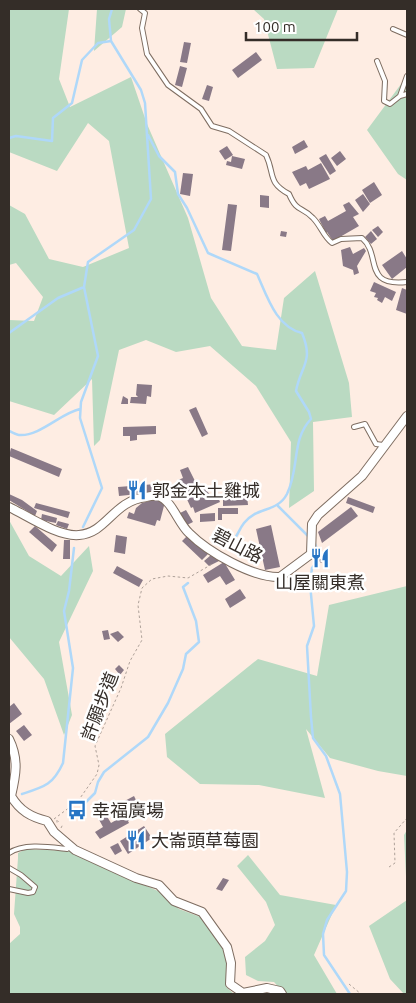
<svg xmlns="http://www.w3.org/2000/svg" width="416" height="1003" font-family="Ubuntu,'Noto Sans TC',sans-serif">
  <rect width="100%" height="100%" fill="#feede3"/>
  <!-- green -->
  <path fill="#badac2" d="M 9,9 L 69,9 L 59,79 L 70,107 L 131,77 L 147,124 L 188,218 L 211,298 L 242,346 L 276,350 L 284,298 L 315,271 L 349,383 L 352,417 L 313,422 L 314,491 L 289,508 L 291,442 L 256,386 L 210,346 L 176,352 L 146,340 L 119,350 L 100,440 L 94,446 L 92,379 L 54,415 L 9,401 L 9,320 L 34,321 L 43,297 L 16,263 L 9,265 L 9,205 L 25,214 L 49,259 L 83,267 L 129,248 L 109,141 L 88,123 L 57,171 L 9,152 Z
    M 97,9 L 126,9 L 122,27 L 94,51 Z
    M 253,9 L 338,9 L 314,68 L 277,69 L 264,19 Z
    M 407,76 L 407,180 L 398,174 L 367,130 Z
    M 9,520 L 29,556 L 61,576 L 89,546 L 93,571 L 59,642 L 72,715 L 64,735 L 44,679 L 9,637 Z
    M 407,586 L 407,776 L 378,771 L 330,758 L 306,729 L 325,798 L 259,785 L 200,784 L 167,757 L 165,734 L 258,659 L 317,676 L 329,605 Z
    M 407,830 L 407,897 L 404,835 Z
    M 26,849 L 70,851 L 90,857 L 122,875 L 158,891 L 179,909 L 203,918 L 226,952 L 228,962 L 226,987 L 234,994 L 9,994 L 9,944 L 20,934 L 20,927 L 14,914 L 18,858 L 18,853 Z
    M 248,855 L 280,895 L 336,905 L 314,955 L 337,994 L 285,994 L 274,982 L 258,981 L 246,975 L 245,957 L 265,941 L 275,925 L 266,902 L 237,866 Z
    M 407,900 L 407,994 L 404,994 L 390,979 L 369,926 Z"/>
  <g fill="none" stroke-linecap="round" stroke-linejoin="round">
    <!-- stream -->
    <path stroke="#afd8f9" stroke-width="2.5" d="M 148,135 L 159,156 L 175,172 L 178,194 L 187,208 L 208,253 L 257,274 C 267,296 276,327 302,333 C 314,362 301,365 296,391 L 309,412 L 311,419 C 291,440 300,467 287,494 C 277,513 257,506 244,523 C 237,532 238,538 227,547
      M 9,138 L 16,136 L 52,141 L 53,118 L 72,103 L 82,60 L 98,43 L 111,41 L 109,19 L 112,9
      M 9,333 L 58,298 L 84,287
      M 9,431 C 12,432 17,435 20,435 C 40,436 61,413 80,409
      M 278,506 L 310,538
      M 83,527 L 102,488 L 80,418 L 81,402 L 98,356 L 84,287 L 88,262 L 134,230 L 151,199 L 145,103 L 141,90 L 111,41
      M 315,544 L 320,558 L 312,568 L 310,584 L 314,626 L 307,646 L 311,717 L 313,738 L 326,756 L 340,794 L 347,872 L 346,891 L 327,920 L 323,934 L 324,955 L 350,994
      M 22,794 C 44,787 53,785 63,763 L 73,668 L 64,611 L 69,591 L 74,548
      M 84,804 L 95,793 L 98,782 L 104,772 L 148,737 L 168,703 L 183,669 L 186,654 L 199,642 L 196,621 L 183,587 L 188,583"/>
  </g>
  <!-- building -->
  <path fill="#897987" d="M 184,42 L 191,43 L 187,63 L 180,62 Z
    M 256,52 L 262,60 L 238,78 L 232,70 Z
    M 180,66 L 187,68 L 182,87 L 175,85 Z
    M 207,85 L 213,87 L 209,101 L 202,99 Z
    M 304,140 L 308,147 L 295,154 L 292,147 Z
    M 227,146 L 233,155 L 225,160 L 219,151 Z
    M 340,151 L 346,159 L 337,166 L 331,158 Z
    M 326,154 L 336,171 L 330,175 L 319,158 Z
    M 232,156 L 245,159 L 242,169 L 226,165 L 227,161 L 231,162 Z
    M 321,163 L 330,179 L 309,189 L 306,183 L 300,186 L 292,172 L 306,166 L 308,170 Z
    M 183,173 L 193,174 L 190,196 L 180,194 Z
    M 374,182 L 382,195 L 370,203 L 362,190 Z
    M 363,194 L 370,204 L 363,212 L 355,200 Z
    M 260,195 L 269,196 L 269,208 L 260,207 Z
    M 349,202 L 359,214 L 353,217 L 359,226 L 333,241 L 327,232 L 326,233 L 319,219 L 325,216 L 328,221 L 346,211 L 343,205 Z
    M 228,204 L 237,205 L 231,251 L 222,250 Z
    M 378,226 L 383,232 L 378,237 L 372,230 Z
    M 281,231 L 287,232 L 286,237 L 280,236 Z
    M 371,231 L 377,239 L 371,244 L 365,237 Z
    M 350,247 L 353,254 L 364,248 L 366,251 L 357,266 L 359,273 L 354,275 L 353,270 L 343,266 L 341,250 Z
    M 402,251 L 407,259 L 407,267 L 392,279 L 382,265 Z
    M 374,282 L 396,292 L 392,301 L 385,297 L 382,303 L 377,300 L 378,298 L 374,297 L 376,293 L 370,291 Z
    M 402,288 L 407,290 L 407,314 L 396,310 Z
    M 137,384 L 152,385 L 151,397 L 147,396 L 146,404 L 130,403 L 131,397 L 138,397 L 136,395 Z
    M 123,396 L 128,399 L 128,404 L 121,404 Z
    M 196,407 L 208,434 L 202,437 L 189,410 Z
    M 156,426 L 156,434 L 137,435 L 137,440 L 130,441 L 130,436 L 123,436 L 123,427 Z
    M 11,448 L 62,469 L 59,477 L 9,456 Z
    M 188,467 L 195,481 L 197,480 L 214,499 L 218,497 L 220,502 L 195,513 L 193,507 L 191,508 L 178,480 L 183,478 L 180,470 Z
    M 156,484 L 157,492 L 119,496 L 118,487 Z
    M 9,494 L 22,500 L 37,511 L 35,516 L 9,500 Z
    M 247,496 L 248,505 L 223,506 L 223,498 Z
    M 348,497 L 375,507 L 373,513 L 346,503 Z
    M 156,499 L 165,502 L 160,521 L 157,520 L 155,526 L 127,518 L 129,512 L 134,514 L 136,508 L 142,503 Z
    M 36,503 L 70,512 L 68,518 L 34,508 Z
    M 351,507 L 358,516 L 322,543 L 318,532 Z
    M 218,508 L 238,508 L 238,514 L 222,514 L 222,520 L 218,520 Z
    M 186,510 L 193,522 L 187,525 L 180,513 Z
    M 215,513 L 215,521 L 200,522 L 200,514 Z
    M 42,514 L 57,518 L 56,523 L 41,520 Z
    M 58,521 L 69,524 L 67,529 L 56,525 Z
    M 271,525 L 280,567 L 265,570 L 256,529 Z
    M 35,526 L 57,545 L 52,552 L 29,532 Z
    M 116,535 L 127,537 L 125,554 L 114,552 Z
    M 187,536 L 208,554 L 202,560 L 182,541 Z
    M 64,540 L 70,540 L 70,559 L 63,559 Z
    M 319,553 L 325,560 L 321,563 L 315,557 Z
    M 211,555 L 219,561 L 209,566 L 204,561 Z
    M 224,562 L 235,580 L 226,585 L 220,576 L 208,583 L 203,575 Z
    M 117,566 L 143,580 L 139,587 L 113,573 Z
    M 240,589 L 246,598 L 230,608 L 225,599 Z
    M 108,630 L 110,639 L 104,640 L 102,631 Z
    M 118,631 L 124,637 L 118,642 L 110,634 Z
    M 119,665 L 124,670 L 120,675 L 115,669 Z
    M 14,703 L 22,714 L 9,724 L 9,707 Z
    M 24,725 L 32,735 L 24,741 L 16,731 Z
    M 134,796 L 142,812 L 128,821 L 129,823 L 100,839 L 95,832 L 103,827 L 96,814 L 103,810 L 111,823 L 125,815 L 119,804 Z
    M 144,826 L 152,838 L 128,854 L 120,841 Z
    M 118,843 L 122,851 L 115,855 L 110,847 Z
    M 223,878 L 229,880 L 222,891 L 216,889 Z"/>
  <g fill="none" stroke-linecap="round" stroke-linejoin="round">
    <defs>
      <path id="service" d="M 140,9 L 145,13 L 142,28 L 147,54 L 168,85 L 201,109 L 212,126 L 229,131 L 266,155 C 275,174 267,182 289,194 C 297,213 302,206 313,218 C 321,226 323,236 332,243 L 341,239 L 362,238 C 382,255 362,287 407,282
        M 393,29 L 407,35
        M 377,61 L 385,81 L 384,101 L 390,104 L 400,96
        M 407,76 L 400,96 L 407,94
        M 354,427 L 365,424 L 376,444 L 383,445
        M 9,853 C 24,843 49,847 67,849 L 70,846
        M 9,868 L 21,875 L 35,887 L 33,892 L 28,893 L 9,889"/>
      <path id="minor" d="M 9,507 C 28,516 58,537 79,535 C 107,533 113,501 146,497 C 150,496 154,495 158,496 C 172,500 178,523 189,533 C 208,552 253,578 280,577 L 311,554 L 312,524 L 318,515 L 362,476 L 407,416
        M 9,739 C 19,759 16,775 11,796 C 20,811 31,817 47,821 L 54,832 L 75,850 L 136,878 L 159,885 L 174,901 L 202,912 L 227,947 L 231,963 L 230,984 L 243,993 L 267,988 L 280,991 L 282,994"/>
    </defs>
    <!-- service casing -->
    <use href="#service" stroke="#7e6d61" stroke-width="6"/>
    <!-- minor casing -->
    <use href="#minor" stroke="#7e6d61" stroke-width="10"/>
    <!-- path -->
    <path stroke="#aea199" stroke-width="1" stroke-dasharray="2.5 2.5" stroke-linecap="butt" d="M 54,819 L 78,801 L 97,774 L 99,765 L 95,746 L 121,688 L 130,661 L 142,640 L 138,605 L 142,588 L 152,579 L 168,576 L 188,578 L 214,563
      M 57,820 L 57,823 L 59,821
      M 61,828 L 63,824
      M 389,867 L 395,863 L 394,833 L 407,818
      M 349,984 L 361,994"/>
    <!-- service -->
    <use href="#service" stroke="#fff" stroke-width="4"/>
    <!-- minor -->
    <use href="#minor" stroke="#fff" stroke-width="8"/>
  </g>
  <!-- icons -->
  <defs>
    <symbol id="restaurant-bare" viewBox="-9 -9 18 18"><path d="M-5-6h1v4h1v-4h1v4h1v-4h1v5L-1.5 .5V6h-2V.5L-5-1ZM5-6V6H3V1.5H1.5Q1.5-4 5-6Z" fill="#2674c4" stroke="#fff" stroke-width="2.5" paint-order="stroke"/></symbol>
    <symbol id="bus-bare" viewBox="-9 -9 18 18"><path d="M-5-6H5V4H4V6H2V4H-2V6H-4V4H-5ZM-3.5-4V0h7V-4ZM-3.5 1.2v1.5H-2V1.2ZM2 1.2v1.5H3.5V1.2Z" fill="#2674c4" stroke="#fff" stroke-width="2.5" paint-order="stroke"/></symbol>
  </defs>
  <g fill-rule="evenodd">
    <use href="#restaurant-bare" x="123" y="476" width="28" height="28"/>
    <use href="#restaurant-bare" x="306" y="544" width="28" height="28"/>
    <use href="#bus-bare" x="63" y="796" width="28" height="28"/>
    <use href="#restaurant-bare" x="122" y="826" width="28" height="28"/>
  </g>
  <g text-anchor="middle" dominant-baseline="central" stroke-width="5" stroke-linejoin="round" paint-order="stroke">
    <!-- poi labels -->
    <g font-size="18" fill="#342d28" stroke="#fff" text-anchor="start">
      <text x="152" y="490">郭金本土雞城</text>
      <text x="320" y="582" text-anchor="middle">山屋關東煮</text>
      <text x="92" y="810">幸福廣場</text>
      <text x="151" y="840">大崙頭草莓園</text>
    </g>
    <!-- street labels -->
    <g font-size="18" fill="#342d28" stroke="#fff">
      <text transform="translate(238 545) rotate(27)">碧山路</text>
      <text transform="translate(99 706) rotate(-69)">許願步道</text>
    </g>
  </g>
  <!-- border -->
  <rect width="416" height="1003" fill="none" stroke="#342d28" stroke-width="20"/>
  <!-- scale -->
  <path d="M246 32v8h111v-8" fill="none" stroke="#342d28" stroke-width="2.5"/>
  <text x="254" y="32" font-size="15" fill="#342d28" stroke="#ffffff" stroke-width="4" paint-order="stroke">100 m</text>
</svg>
